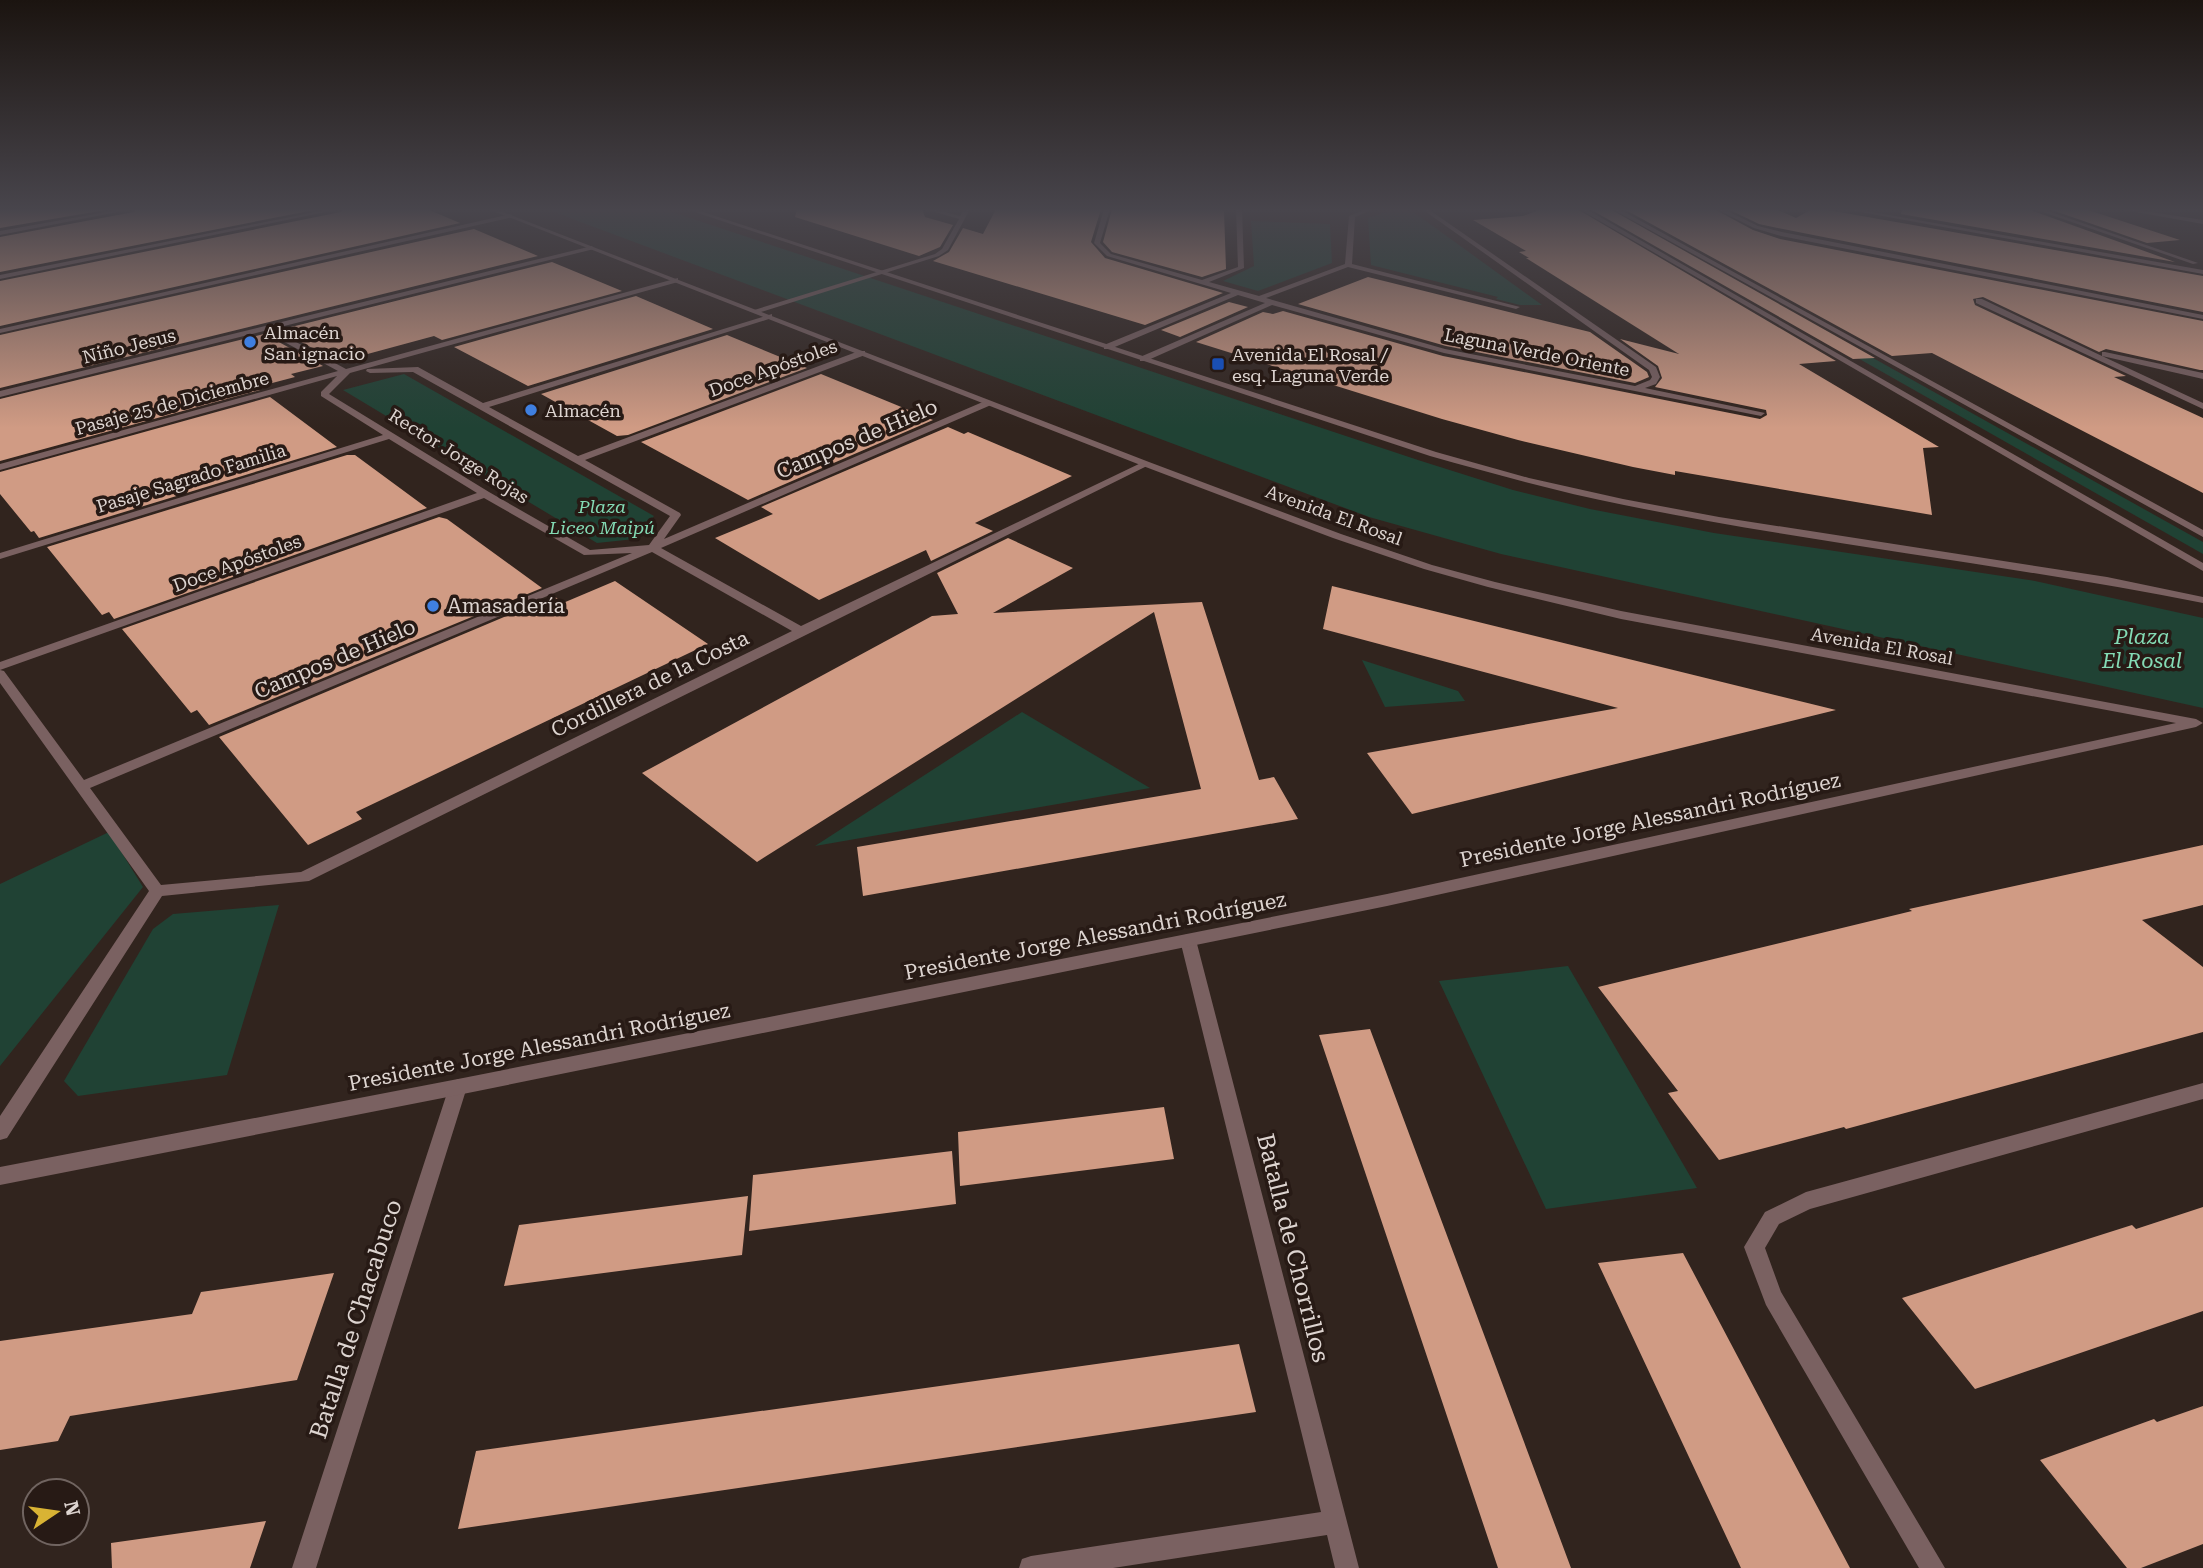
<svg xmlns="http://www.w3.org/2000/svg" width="2203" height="1568" font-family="'Roboto Serif',serif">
  <rect width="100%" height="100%" fill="#31241e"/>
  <!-- green -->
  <path fill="#204234" d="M 546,209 L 663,209 L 1418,460 L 1513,490 L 1590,509 L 1714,533 L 2035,581 L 2203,618 L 2203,708 L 1501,554 L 1369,517 Z
    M 1392,210 L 1412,211 L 1542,305 L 1520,305 L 1496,299 L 1498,297 L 1371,265 L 1368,218 Z
    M 1251,221 L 1330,224 L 1332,263 L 1258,291 L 1223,281 L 1254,266 Z
    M 1642,229 L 2203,542 L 2203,554 L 1632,230 Z
    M 404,374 L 654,516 L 635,539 L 597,543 L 343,390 Z
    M 1362,660 L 1458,691 L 1465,701 L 1385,707 Z
    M 1022,712 L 1150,788 L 815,846 Z
    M 109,832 L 143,887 L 0,1066 L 0,884 Z
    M 279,905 L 227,1075 L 78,1096 L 64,1081 L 153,929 L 173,914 Z
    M 1568,966 L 1697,1188 L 1546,1209 L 1439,981 Z"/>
  <!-- building -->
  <path fill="#d09b84" d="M 0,209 L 111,209 L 0,228 Z
    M 136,209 L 319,209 L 0,272 L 0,237 L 134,212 Z
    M 343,209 L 427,209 L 460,223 L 0,326 L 0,281 L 341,212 Z
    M 797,209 L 922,209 L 925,217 L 953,225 L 940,247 L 919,256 L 795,217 Z
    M 996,209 L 1101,209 L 1091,242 L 1105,258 L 1223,293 L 1145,325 L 933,261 L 949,252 L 963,228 L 983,234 Z
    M 1112,209 L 1221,209 L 1224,211 L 1226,269 L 1202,277 L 1112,252 L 1103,242 Z
    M 1542,209 L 1577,209 L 1836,361 L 1799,364 L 1939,447 L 1923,448 L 1932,515 L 1675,471 L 1675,475 L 1633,467 L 1518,440 L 1442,419 L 1196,342 L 1263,312 L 1273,314 L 1283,311 L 1443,356 L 1760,419 L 1767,415 L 1766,410 L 1655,387 L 1662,378 L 1658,366 L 1620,339 L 1679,354 L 1526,258 L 1529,258 L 1519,252 L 1526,251 L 1473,220 L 1523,216 Z
    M 1590,209 L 1610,209 L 1875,358 L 1853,359 Z
    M 1624,209 L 1714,209 L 1753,230 L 1780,239 L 2203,321 L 2203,370 L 2200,370 L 2106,349 L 2099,352 L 1983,297 L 1973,299 L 1975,305 L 2126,376 L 2114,377 L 2203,418 L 2203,493 L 1932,353 L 1892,356 Z
    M 1728,209 L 1776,209 L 1796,218 L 1812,209 L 1822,209 L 2203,276 L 2203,312 L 1783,229 L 1759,224 Z
    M 1902,209 L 2031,209 L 2033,211 L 2175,262 L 1901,214 Z
    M 2049,209 L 2085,209 L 2180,240 L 2147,243 Z
    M 474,229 L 538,256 L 0,388 L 0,335 Z
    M 552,262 L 622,291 L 442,340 L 434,336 L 338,362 L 279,330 Z
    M 1368,277 L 1590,332 L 1647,372 L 1649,377 L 1635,383 L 1446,346 L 1298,304 Z
    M 636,296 L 713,329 L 528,386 L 454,347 Z
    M 1229,302 L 1248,307 L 1180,337 L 1161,330 Z
    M 264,334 L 323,366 L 291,374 L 295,377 L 257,387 L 260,390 L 0,461 L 0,399 Z
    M 727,335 L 807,368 L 628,435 L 617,436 L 541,394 Z
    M 821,374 L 933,420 L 748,500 L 641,442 Z
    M 270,397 L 337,447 L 39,538 L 34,531 L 31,532 L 0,494 L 0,472 Z
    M 948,427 L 964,434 L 968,432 L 1072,476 L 975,523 L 993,531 L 931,561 L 926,550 L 819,600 L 715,538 L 773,514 L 761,507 Z
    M 347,455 L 355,455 L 427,508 L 114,619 L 109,612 L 102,615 L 47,547 Z
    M 439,517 L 447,519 L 542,588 L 209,725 L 197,710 L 191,713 L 122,629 Z
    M 1008,538 L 1073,568 L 993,613 L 1202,602 L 1259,780 L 1274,777 L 1298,819 L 863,896 L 857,847 L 1201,789 L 1154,612 L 757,862 L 642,773 L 932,616 L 958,614 L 937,573 Z
    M 615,581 L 708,644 L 356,812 L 362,819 L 308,845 L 219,737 L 554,596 L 563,603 Z
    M 1332,586 L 1836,710 L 1412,814 L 1367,753 L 1618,708 L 1323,629 Z
    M 2203,845 L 2203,905 L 2142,920 L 2203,967 L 2203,1032 L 1846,1129 L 1844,1127 L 1719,1160 L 1668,1093 L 1678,1091 L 1598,987 L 1912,911 L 1909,909 Z
    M 1370,1029 L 1571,1568 L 1498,1568 L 1319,1035 Z
    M 1164,1107 L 1174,1159 L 960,1186 L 958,1132 Z
    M 952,1151 L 956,1204 L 749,1231 L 753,1175 Z
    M 748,1196 L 742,1255 L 504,1286 L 519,1225 Z
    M 2203,1207 L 2203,1311 L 1975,1389 L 1902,1298 L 2132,1225 L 2136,1229 Z
    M 1683,1253 L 1777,1431 L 1850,1568 L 1741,1568 L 1598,1263 Z
    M 334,1273 L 297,1380 L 70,1416 L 58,1441 L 0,1450 L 0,1341 L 192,1314 L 201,1292 Z
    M 1239,1344 L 1256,1412 L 458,1529 L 476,1451 Z
    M 2203,1406 L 2203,1544 L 2141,1568 L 2127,1568 L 2040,1460 L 2154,1419 L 2157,1422 Z
    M 266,1521 L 250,1568 L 112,1568 L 111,1543 Z"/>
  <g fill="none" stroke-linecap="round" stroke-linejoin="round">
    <!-- minor -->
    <path fill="#7a6161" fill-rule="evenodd" d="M 123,209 L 133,209 L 0,235 L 0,231 Z
      M 330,209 L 340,209 L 0,279 L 0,275 Z
      M 925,209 L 933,209 L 960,216 L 964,209 L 970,209 L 948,250 L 939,256 L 758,313 L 751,311 L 935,254 L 942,249 L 959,219 Z
      M 1104,209 L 1110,209 L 1100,243 L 1111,254 L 1202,280 L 1238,267 L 1236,209 L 1242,209 L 1244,268 L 1209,282 L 1259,296 L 1345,264 L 1349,216 L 1367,209 L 1374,209 L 1355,217 L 1352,264 L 1520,307 L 1516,309 L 1348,267 L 1266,298 L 1445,349 L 1635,386 L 1650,380 L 1652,377 L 1649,370 L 1422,209 L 1428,209 L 1656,367 L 1660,377 L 1656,384 L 1645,388 L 1765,413 L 1761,416 L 1444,353 L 1272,305 L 1146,361 L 1140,361 L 1140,357 L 1265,303 L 1238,295 L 1110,349 L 1104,349 L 1104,345 L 1231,293 L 1107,256 L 1094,243 Z
      M 1579,209 L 1586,209 L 2203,563 L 2203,571 Z
      M 1612,209 L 1619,209 L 2203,530 L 2203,537 Z
      M 1716,209 L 1723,209 L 1758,226 L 1782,232 L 2203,315 L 2203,319 L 1781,236 L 1754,228 Z
      M 1844,209 L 1855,209 L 2203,270 L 2203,274 Z
      M 2034,209 L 2042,209 L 2198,263 L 2193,264 Z
      M 2119,209 L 2131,209 L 2203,220 L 2203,224 Z
      M 511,214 L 513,217 L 0,333 L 0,329 Z
      M 592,246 L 594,249 L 272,329 L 346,369 L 678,278 L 678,282 L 350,373 L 329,394 L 489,492 L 590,550 L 649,545 L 670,516 L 413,372 L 370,373 L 366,371 L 367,369 L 418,367 L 483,403 L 772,314 L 772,318 L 489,407 L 578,456 L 859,351 L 865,351 L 865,355 L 585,460 L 680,513 L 681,515 L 664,539 L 985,401 L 991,401 L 991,405 L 661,548 L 801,626 L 1143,462 L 1151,464 L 309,881 L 162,896 L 7,1138 L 0,1140 L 0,1116 L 149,891 L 0,683 L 0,670 L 4,671 L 84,780 L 632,553 L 584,555 L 484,498 L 0,670 L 0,662 L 477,493 L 389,439 L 0,559 L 0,553 L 383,435 L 321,396 L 321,392 L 337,376 L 0,470 L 0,464 L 338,371 L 264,331 L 0,397 L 0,391 ZM 652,552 L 792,631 L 301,872 L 161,885 L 90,788 Z
      M 1976,299 L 1982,299 L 2102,356 L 2102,352 L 2105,352 L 2203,373 L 2203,379 L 2102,356 L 2203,403 L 2203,409 L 1976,303 Z
      M 1188,934 L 1194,936 L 1196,940 L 1359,1568 L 1335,1568 L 1327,1535 L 1113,1568 L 1019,1568 L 1022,1559 L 1031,1556 L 1321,1512 L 1180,940 L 1182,936 Z
      M 458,1079 L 464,1082 L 467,1087 L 316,1568 L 292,1568 L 449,1087 L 452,1082 Z
      M 2203,1083 L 2203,1099 L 1810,1209 L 1779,1224 L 1765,1248 L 1781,1292 L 1945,1568 L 1919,1568 L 1766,1305 L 1744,1247 L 1765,1212 L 1806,1192 Z"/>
    <!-- tertiary -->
    <path fill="#7a6161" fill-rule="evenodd" d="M 488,209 L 495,209 L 1149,462 L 1341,534 L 1432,565 L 1495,582 L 1621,611 L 2196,719 L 2203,723 L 2196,727 L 1387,906 L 458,1095 L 0,1185 L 0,1167 L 458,1079 L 1387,894 L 2176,723 L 1621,619 L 1488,587 L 1424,569 L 1333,538 L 1143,466 Z
      M 686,209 L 694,209 L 1436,452 L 1529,478 L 1623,499 L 1719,517 L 2107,577 L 2203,597 L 2203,603 C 2011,565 1816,544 1624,505 C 1559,492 1494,474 1430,456 Z"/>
  </g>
  <!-- sky -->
  <linearGradient id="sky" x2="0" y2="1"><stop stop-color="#1b1410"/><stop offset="0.49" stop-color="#48454c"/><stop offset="1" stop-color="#48454c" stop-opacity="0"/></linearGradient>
  <rect width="2203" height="428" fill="url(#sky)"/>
  <!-- markers -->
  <g fill="#3f7fe0" stroke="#271a15" stroke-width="2.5">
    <circle cx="250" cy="342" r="7"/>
    <circle cx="531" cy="410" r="7"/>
    <circle cx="433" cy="606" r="7"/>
  </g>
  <rect fill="#1a4fb4" stroke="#271a15" stroke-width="2.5" x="1211" y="357" width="14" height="14" rx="3.5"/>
  <g text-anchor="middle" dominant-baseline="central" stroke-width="7" stroke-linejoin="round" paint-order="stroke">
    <!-- far-poi labels -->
    <g font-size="18" fill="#ddd4d0" stroke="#271a15" text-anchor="start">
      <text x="264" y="332">Almacén<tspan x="264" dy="21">San ignacio</tspan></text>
      <text x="1232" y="354">Avenida El Rosal /<tspan x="1232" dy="21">esq. Laguna Verde</tspan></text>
      <text x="545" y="410">Almacén</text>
    </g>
    <!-- far-street labels -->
    <g font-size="18" fill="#ddd4d0" stroke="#271a15">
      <text transform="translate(129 346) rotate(-14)">Niño Jesus</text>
      <text transform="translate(1537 352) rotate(11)">Laguna Verde Oriente</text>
      <text transform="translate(773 368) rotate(-20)">Doce Apóstoles</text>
      <text transform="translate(172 403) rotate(-15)">Pasaje 25 de Diciembre</text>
      <text transform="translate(459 456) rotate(32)">Rector Jorge Rojas</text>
      <text transform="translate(191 478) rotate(-17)">Pasaje Sagrado Familia</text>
      <text transform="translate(1334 515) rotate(20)">Avenida El Rosal</text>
      <text transform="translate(237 563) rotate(-20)">Doce Apóstoles</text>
      <text transform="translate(1882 646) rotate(10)">Avenida El Rosal</text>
    </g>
    <!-- far-park labels -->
    <g font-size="18" font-style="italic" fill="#84dbb5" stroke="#271a15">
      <text x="602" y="506">Plaza<tspan x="602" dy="21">Liceo Maipú</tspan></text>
    </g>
    <!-- street labels -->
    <g font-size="21" fill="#ddd4d0" stroke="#271a15">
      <text transform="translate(857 439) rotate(-23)">Campos de Hielo</text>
      <text transform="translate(335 659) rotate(-23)">Campos de Hielo</text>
      <text transform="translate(650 684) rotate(-26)">Cordillera de la Costa</text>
      <text transform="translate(1650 820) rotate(-12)">Presidente Jorge Alessandri Rodríguez</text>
      <text transform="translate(1095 936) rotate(-11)">Presidente Jorge Alessandri Rodríguez</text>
      <text transform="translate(539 1047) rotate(-11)">Presidente Jorge Alessandri Rodríguez</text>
    </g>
    <!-- poi labels -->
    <g font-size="21" fill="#ddd4d0" stroke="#271a15" text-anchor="start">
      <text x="447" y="606">Amasadería</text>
    </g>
    <!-- park labels -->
    <g font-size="21" font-style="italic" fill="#84dbb5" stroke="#271a15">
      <text x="2142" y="637">Plaza<tspan x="2142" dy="24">El Rosal</tspan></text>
    </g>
    <!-- near-street labels -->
    <g font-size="24" fill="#ddd4d0" stroke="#271a15">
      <text transform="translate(1293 1248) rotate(76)">Batalla de Chorrillos</text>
      <text transform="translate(356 1319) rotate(-72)">Batalla de Chacabuco</text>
    </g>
  </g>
  <!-- north arrow -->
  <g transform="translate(56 1512) rotate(77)"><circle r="33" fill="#271a15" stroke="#706460" stroke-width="2"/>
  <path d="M0-5L12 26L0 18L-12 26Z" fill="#d9b334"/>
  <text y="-10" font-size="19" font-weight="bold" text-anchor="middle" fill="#ddd4d0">N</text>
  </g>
</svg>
